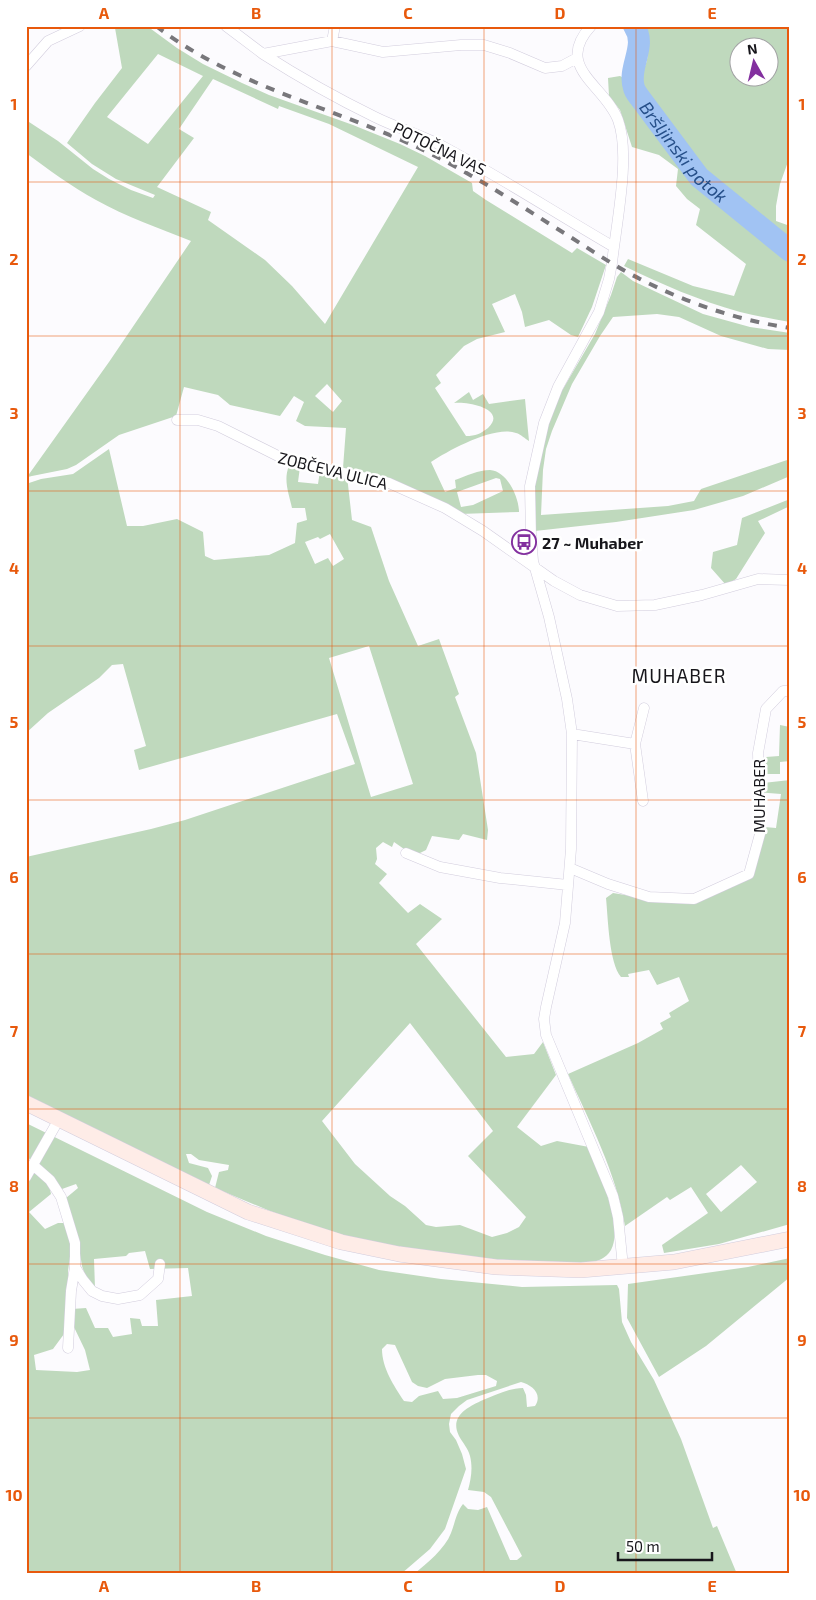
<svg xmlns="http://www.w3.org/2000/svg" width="816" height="1600" font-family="'Exo 2',sans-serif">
  <rect width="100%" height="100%" fill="#fcfbfe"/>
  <!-- green -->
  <path fill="#bfd9bd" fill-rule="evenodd" d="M 127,26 L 147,26 L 177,48 L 203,64 L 242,83 L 269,95 L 353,125 L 400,144 L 425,156 L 472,183 L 473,191 L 486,200 L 572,253 L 577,248 L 606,265 L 592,307 L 578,337 L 571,335 L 549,320 L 525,327 L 522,312 L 515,294 L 492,304 L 505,332 L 477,339 L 464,346 L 436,375 L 441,383 L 435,388 L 466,436 C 476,436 480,434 488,428 C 508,409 467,401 454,403 L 469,392 L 473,400 L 483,394 L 489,404 L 525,399 L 529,441 C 525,439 521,434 516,433 C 495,425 449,450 431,462 L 445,492 L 456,488 L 455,480 C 466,476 479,470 490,470 C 507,471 519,497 519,512 L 460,514 L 343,468 L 346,428 L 305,426 L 296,421 L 304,402 L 294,396 L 280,416 L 230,405 L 218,395 L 184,387 L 176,416 L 119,435 L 76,465 L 67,469 L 27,477 L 109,362 L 191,241 C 159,228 126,217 96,200 C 71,186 49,170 26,153 L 26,120 L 58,141 L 93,169 L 109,179 L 131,190 L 153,198 L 155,195 L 116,179 L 92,164 L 67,143 L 95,103 L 122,68 L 115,28 ZM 158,54 L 203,76 L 148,144 L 107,117 ZM 213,79 L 278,109 L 279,106 L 329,124 L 418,167 L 325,324 L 292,286 L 265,260 L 208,220 L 211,212 L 157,187 L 194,138 L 179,129 ZM 327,384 L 342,401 L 333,412 L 315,396 ZM 496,478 L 500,479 L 503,491 L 473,505 L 461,507 L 457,492 Z
    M 645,26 L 742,26 C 758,30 773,26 790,26 L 790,156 L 780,184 L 776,206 L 776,221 L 790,226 L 790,322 C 773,319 756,316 740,312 C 700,301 661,284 624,266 L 628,259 L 693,286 L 734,296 L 746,264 L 696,225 L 700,209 L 687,199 L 676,186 L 678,169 L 659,155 L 632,147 L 620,110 L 609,96 L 608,78 L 620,76 L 629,81 C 633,78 637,76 640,74 C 650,65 650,38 645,26 ZM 738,48 L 768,48 L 768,78 L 738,78 Z
    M 621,272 L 633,281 L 703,314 L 750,327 L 790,333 L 790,350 L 768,349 L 721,336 L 679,317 L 657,314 L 613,317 L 600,336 L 572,384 L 552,431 L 546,449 L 543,470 L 541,515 L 668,506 L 694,501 L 701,489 L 790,459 L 790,476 L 743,496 L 694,510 L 616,522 L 535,531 L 534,485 L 549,419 L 560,394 L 595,334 L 611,295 L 617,277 Z
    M 109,449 L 127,526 L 143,526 L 177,519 L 203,532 L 205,556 L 214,560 L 269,555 L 295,543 L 297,523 L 307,520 L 305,508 L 292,508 C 289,494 283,480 289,466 L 300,467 L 298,482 L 318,484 L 320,471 L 347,476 L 352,520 L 371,527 L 389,581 L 418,646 L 439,639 L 459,694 L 455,697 L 476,753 L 488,830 L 487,840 L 463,834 L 459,840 L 432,836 L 426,850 L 414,856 L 394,842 L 392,847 L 383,842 L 376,848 L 377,859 L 375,864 L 387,874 L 379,883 L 408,913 L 420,904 L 442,919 L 416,944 L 506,1057 L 534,1054 L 543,1042 L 556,1075 L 517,1127 L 541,1146 L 557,1141 L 589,1147 C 598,1170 624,1226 611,1250 C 606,1259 597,1261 588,1263 L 532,1262 L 454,1256 L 344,1237 L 270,1211 L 215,1188 L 219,1172 L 228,1170 L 229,1165 L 199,1160 L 191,1154 L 186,1154 L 189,1163 L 208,1168 L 212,1176 L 209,1185 L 26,1095 L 26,857 L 151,829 L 185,820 L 355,764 L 337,714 L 139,770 L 134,750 L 146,746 L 123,664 L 112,665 L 99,678 L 48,713 L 26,733 L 26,484 L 41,479 L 73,474 ZM 330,534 L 344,559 L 333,566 L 328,558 L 315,564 L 305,542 L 318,537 L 320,539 ZM 369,646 L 413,784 L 371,797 L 329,658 ZM 410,1023 L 493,1131 L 468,1156 L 526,1217 L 519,1227 L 507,1233 L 492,1237 L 460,1225 L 436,1227 L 426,1225 L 405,1206 L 390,1196 L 355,1164 L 322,1121 Z
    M 790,499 L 790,506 L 758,521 L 765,533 L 736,579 L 726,585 L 711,568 L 713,552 L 737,545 L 742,518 Z
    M 780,725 L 790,727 L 790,761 L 780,762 L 780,774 L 765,774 L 766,757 L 779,756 Z
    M 790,780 L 790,1224 L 719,1244 L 664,1253 L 662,1245 L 708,1213 L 691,1187 L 670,1200 L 667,1197 L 625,1226 C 616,1172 590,1123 568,1074 L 638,1043 L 663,1029 L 660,1023 L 671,1017 L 669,1013 L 689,1001 L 679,977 L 657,985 L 649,970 L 628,974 L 629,977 L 621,977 C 609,963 608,918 606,898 L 613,893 L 661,901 L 680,901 L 744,873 L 755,854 L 754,826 L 776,828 L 781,794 L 754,792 L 763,783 ZM 741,1165 L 757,1182 L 721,1212 L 706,1194 Z
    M 26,1123 L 207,1212 L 266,1236 L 325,1255 L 379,1270 L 441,1279 L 522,1287 L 617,1285 L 619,1289 L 622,1322 L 631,1342 L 654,1380 L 681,1439 L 713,1528 L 717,1526 L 737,1574 L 414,1574 C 427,1563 445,1549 451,1533 C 455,1523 456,1513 463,1504 L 468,1509 L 478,1510 L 487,1507 L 510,1560 L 517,1560 L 522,1556 L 491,1497 L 484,1492 L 468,1490 C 471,1479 473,1468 470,1456 C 468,1448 462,1442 459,1436 C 449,1416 468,1407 483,1400 C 496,1395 509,1388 523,1388 L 526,1395 L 527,1407 L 535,1406 C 543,1394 532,1385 521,1382 L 467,1400 L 459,1406 L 451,1414 L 449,1424 L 450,1432 L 456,1440 L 462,1454 L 466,1469 L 445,1529 L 430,1549 L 401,1574 L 26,1574 L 26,1229 L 29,1224 L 26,1222 L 26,1164 C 35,1171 50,1182 51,1194 L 29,1212 L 45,1229 L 58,1223 L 66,1223 L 71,1249 L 68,1271 L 68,1289 L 64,1334 L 53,1349 L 34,1355 L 36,1370 L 77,1372 L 90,1370 L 85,1350 L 73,1325 L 72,1309 L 86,1308 L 95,1328 L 108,1328 L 113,1337 L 132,1334 L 130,1318 L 140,1319 L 142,1326 L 158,1326 L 156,1300 L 192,1296 L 188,1268 L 150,1269 L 145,1251 L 129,1253 L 126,1256 L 94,1259 L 95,1288 L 85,1275 L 82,1266 L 77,1235 L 66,1198 L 78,1188 L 76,1184 L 62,1189 L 44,1171 L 26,1156 ZM 387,1344 L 395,1345 L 412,1382 L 418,1386 L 427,1388 L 445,1379 L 478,1375 L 486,1375 L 497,1381 L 496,1386 L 457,1398 L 443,1399 L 438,1391 L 419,1396 L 412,1402 L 404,1401 C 394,1386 382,1368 382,1349 Z
    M 790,1258 L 790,1277 L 706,1346 L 659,1377 L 627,1318 L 628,1284 L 748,1267 Z"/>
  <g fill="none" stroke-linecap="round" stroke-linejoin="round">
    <!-- river -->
    <path stroke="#a1c3f3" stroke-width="22" id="s1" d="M 634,26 C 648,46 627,67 634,88 C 635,92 638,95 640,98 L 699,177 L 790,251"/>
    <defs>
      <path id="street" d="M 226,26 L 263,54 L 332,41 L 383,52 L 461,45 L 484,45 L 510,53 L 545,68 L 562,66 L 577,58
        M 591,26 C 553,67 605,85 618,120 C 631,155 616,225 612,263 L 609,279 L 599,312 L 558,387 L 544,423 L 530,486 L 531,536 L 533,561 L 549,617 L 567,699 L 572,734 L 571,849 L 565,923 L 546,1007 L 544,1019 L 546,1035 L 613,1196 L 618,1217 L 623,1267
        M 332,41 L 335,26
        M 263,54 C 299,77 336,98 375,117 C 397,128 422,135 444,147 C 502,178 557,214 614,247
        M 26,66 L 48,41 L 80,26
        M 177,420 L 198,420 L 218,426 L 288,461 L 389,483 L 445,508 L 483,531 L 554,581 L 580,595 L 617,606 L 655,605 L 702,595 L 758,579 L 790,580
        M 572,734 L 635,744 L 643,801
        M 635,744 L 644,708
        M 406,853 L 440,867 L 500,878 L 568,885
        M 570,868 L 608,884 L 649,897 L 694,899 L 749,874 L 760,834 L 758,753 L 766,709 L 783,691 L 790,691
        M 33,1165 L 50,1180 L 61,1197 L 75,1243 L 75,1267 L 83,1280 L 92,1291 L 102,1296 L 118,1299 L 140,1295 L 158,1279 L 160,1264
        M 26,1177 L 59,1119
        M 68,1348 L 71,1291 L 75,1267"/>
      <path id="secondary" d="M 26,1103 L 248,1212 L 341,1242 L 399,1254 L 496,1267 L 581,1270 L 674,1262 L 790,1239"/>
    </defs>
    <!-- street casing -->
    <use href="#street" stroke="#d2cddd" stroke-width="11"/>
    <!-- secondary casing -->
    <use href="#secondary" stroke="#d2cddd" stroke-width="16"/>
    <!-- street -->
    <use href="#street" stroke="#fff" stroke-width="10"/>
    <!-- secondary -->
    <use href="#secondary" stroke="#feece7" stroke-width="15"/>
    <!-- rail -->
    <path stroke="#78777b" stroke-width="4" stroke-dasharray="9 9" stroke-linecap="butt" d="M 156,26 C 234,86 332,107 419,148 C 472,173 522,207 572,238 C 594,252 616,267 640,279 C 687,303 737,320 790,328"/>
  </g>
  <!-- grid -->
  <path fill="none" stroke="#e8590c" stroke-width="1" stroke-opacity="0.55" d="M 180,26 L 180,1574M 332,26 L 332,1574M 484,26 L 484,1574M 636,26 L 636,1574M 26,182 L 790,182M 26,336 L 790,336M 26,491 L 790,491M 26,646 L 790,646M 26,800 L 790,800M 26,954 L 790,954M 26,1109 L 790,1109M 26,1264 L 790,1264M 26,1418 L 790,1418"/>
  <!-- icons -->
  <defs>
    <symbol id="bus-ring" viewBox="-11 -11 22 22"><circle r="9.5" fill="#fff" stroke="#83309f" stroke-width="1.5"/><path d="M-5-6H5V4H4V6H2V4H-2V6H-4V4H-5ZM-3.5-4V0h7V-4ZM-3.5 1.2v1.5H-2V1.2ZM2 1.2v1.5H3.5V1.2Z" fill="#83309f"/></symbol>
  </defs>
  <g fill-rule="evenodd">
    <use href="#bus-ring" x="510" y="528" width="28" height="28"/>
  </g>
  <g text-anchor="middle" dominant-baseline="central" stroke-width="5" stroke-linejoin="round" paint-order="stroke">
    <!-- street labels -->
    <g font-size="16" fill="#17161b" stroke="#fff">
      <text transform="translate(440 148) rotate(26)">POTOČNA VAS</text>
      <text transform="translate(333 470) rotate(14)">ZOBČEVA ULICA</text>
      <text transform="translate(758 796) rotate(-90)">MUHABER</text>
    </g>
    <!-- poi labels -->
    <g font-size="16" font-weight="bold" fill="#17161b" stroke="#fff" text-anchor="start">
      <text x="542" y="542">27 ~ Muhaber</text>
    </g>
    <!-- water labels -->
    <g font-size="18" font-style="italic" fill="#264f89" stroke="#fff">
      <text stroke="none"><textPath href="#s1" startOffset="145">Bršljinski potok</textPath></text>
    </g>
    <!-- quarter labels -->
    <g font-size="19" letter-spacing="1" fill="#17161b" stroke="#fff">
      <text x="679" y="675">MUHABER</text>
    </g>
  </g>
  <!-- border -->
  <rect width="816" height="1600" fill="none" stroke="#ffffff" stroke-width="55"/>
  <!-- north arrow -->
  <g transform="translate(754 62) rotate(352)"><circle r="24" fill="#ffffff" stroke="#a2a2a4"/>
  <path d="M0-4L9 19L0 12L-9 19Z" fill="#83309f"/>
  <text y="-8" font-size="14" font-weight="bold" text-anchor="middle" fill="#17161b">N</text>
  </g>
  <!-- scale -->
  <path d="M618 1552v8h94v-8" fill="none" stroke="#17161b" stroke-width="2.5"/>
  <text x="626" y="1552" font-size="15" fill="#17161b" stroke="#ffffff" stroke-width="4" paint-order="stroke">50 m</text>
  <rect x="28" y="28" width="760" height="1544" fill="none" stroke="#e8590c" stroke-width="2"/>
  <g font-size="16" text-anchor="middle" font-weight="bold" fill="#e8590c">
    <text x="104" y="19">A</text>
    <text x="256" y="19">B</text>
    <text x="408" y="19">C</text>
    <text x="560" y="19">D</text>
    <text x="712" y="19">E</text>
    <text x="14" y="110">1</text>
    <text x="802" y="110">1</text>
    <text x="14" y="265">2</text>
    <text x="802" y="265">2</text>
    <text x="14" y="419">3</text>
    <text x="802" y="419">3</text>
    <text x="14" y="574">4</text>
    <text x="802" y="574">4</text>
    <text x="14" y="728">5</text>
    <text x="802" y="728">5</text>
    <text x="14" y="883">6</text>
    <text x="802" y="883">6</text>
    <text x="14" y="1037">7</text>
    <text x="802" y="1037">7</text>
    <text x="14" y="1192">8</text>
    <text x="802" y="1192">8</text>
    <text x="14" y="1346">9</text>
    <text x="802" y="1346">9</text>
    <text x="14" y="1501">10</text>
    <text x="802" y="1501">10</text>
    <text x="104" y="1592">A</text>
    <text x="256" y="1592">B</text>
    <text x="408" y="1592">C</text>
    <text x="560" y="1592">D</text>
    <text x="712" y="1592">E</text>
  </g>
</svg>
